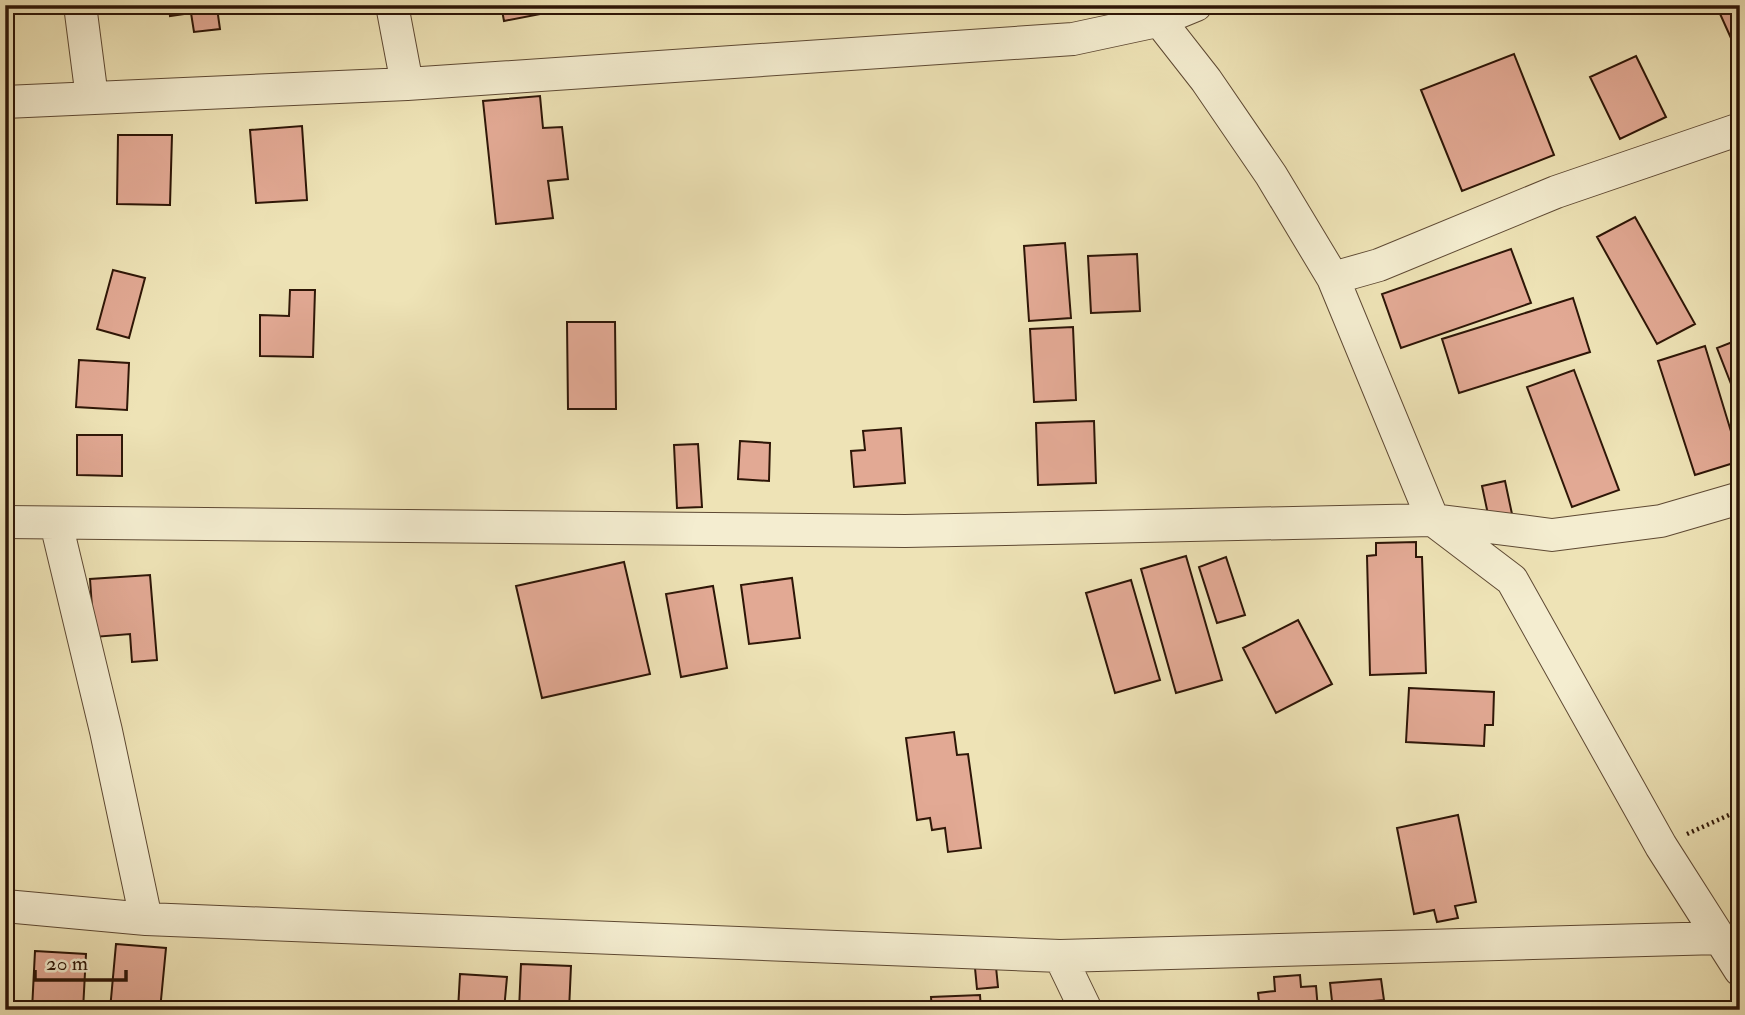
<svg xmlns="http://www.w3.org/2000/svg" width="1745" height="1015" font-family="'IM FELL Double Pica',serif">
  <rect width="100%" height="100%" fill="#eee3b6"/>
  <filter id="stains"><feTurbulence type="fractalNoise" baseFrequency=".00286" numOctaves="4"/><feColorMatrix values="0 0 0 0 .2 0 0 0 0 .09 0 0 0 0 .02 0 0 0 .5 -.17"/></filter>
  <radialGradient id="worn" r=".72"><stop offset=".6" stop-color="#630" stop-opacity="0"/><stop offset="1" stop-color="#630" stop-opacity=".3"/></radialGradient>
  <!-- building -->
  <path fill="#e2a994" stroke="#2e1607" stroke-width="2" d="M 169,5 L 221,5 L 217,8 L 220,29 L 194,32 L 191,13 L 170,16 Z
    M 501,5 L 555,5 L 556,11 L 504,21 Z
    M 1716,5 L 1740,5 L 1740,58 Z
    M 1514,54 L 1554,155 L 1462,191 L 1421,90 Z
    M 1636,56 L 1666,117 L 1620,139 L 1590,77 Z
    M 540,96 L 543,128 L 562,127 L 568,179 L 548,181 L 553,218 L 496,224 L 483,101 Z
    M 302,126 L 307,200 L 256,203 L 250,130 Z
    M 118,135 L 172,135 L 170,205 L 117,204 Z
    M 1740,182 L 1740,200 L 1733,184 Z
    M 1635,217 L 1695,324 L 1657,344 L 1597,237 Z
    M 1065,243 L 1071,318 L 1029,321 L 1024,246 Z
    M 1511,249 L 1531,303 L 1401,348 L 1382,294 Z
    M 1137,254 L 1140,311 L 1091,313 L 1088,256 Z
    M 113,270 L 145,278 L 129,338 L 97,329 Z
    M 290,290 L 315,290 L 313,357 L 260,356 L 260,315 L 289,316 Z
    M 1573,298 L 1590,352 L 1459,393 L 1442,339 Z
    M 567,322 L 615,322 L 616,409 L 568,409 Z
    M 1073,327 L 1076,400 L 1034,402 L 1030,329 Z
    M 1740,339 L 1740,407 L 1717,348 Z
    M 1705,346 L 1740,461 L 1695,475 L 1658,361 Z
    M 79,360 L 129,363 L 127,410 L 76,407 Z
    M 1574,370 L 1619,490 L 1572,507 L 1527,387 Z
    M 1094,421 L 1096,483 L 1038,485 L 1036,423 Z
    M 901,428 L 905,483 L 854,487 L 851,451 L 865,450 L 863,431 Z
    M 77,435 L 122,435 L 122,476 L 77,475 Z
    M 740,441 L 770,443 L 769,481 L 738,479 Z
    M 698,444 L 702,507 L 677,508 L 674,445 Z
    M 5,446 L 12,446 L 10,489 L 5,488 Z
    M 1505,481 L 1512,514 L 1489,519 L 1482,486 Z
    M 1416,542 L 1416,557 L 1422,557 L 1426,673 L 1370,675 L 1367,556 L 1376,555 L 1376,543 Z
    M 1186,556 L 1222,680 L 1176,693 L 1141,569 Z
    M 1226,557 L 1245,615 L 1217,623 L 1199,567 Z
    M 624,562 L 650,674 L 542,698 L 516,586 Z
    M 150,575 L 157,660 L 132,662 L 130,634 L 94,637 L 90,579 Z
    M 792,578 L 800,638 L 749,644 L 741,585 Z
    M 1131,580 L 1160,680 L 1115,693 L 1086,593 Z
    M 713,586 L 727,668 L 681,677 L 666,594 Z
    M 1298,620 L 1332,684 L 1276,713 L 1243,648 Z
    M 1409,688 L 1494,692 L 1493,725 L 1485,725 L 1484,746 L 1406,742 Z
    M 954,732 L 957,755 L 968,754 L 981,848 L 948,852 L 945,828 L 932,830 L 930,818 L 917,820 L 906,738 Z
    M 1458,815 L 1476,902 L 1455,906 L 1458,918 L 1437,922 L 1434,910 L 1414,914 L 1397,828 Z
    M 116,944 L 166,948 L 160,1010 L 110,1010 Z
    M 35,951 L 86,954 L 83,1010 L 32,1010 Z
    M 521,964 L 571,966 L 569,1010 L 519,1010 Z
    M 996,967 L 998,987 L 977,989 L 975,968 Z
    M 460,974 L 507,977 L 504,1010 L 458,1010 Z
    M 1300,975 L 1301,987 L 1316,986 L 1318,1010 L 1260,1010 L 1258,993 L 1275,991 L 1274,977 Z
    M 1381,979 L 1384,1000 L 1362,1002 L 1362,1010 L 1333,1010 L 1330,983 Z
    M 980,995 L 981,1010 L 932,1010 L 931,997 Z"/>
  <g fill="none" stroke-linecap="round" stroke-linejoin="round">
    <defs>
      <path id="minor" d="M 80,5 L 92,98
        M 392,5 L 407,84
        M 1148,6 L 1206,80 L 1271,175 L 1333,278 L 1433,520 L 1512,580 L 1661,846 L 1740,970
        M 5,102 L 407,84 L 1073,39 L 1157,21 L 1196,5
        M 1333,278 L 1379,265 L 1556,192 L 1740,129
        M 5,522 L 905,531 L 1433,520 L 1552,535 L 1661,521 L 1740,498
        M 56,523 L 106,731 L 146,919
        M 5,906 L 146,919 L 1060,956 L 1720,938
        M 1060,956 L 1086,1010"/>
    </defs>
    <!-- minor casing -->
    <use href="#minor" stroke="#5e4933" stroke-width="34"/>
    <!-- path -->
    <path stroke="#2e1607" stroke-width="4.5" stroke-dasharray="2 3.5" stroke-linecap="butt" d="M 1687,834 L 1740,810"/>
    <!-- minor -->
    <use href="#minor" stroke="#f4edd0" stroke-width="32"/>
  </g>
  <!-- margin -->
  <rect width="1745" height="1015" fill="none" stroke="#eee3b6" stroke-width="28"/>
  <rect x="7" y="7" width="1731" height="1001" fill="none" stroke="#2e1607" stroke-width="3.5"/>
  <rect x="14" y="14" width="1717" height="987" fill="none" stroke="#2e1607" stroke-width="2"/>
  <!-- scale -->
  <path d="M35 970v10h91v-10" fill="none" stroke="#2e1607" stroke-width="3.5"/>
  <text x="46" y="970" font-size="21" fill="#2e1607" stroke="#f4edd0" stroke-width="5" paint-order="stroke">20 m</text>
  <rect width="100%" height="100%" filter="url(#stains)"/>
  <rect width="100%" height="100%" fill="url(#worn)"/>
</svg>
